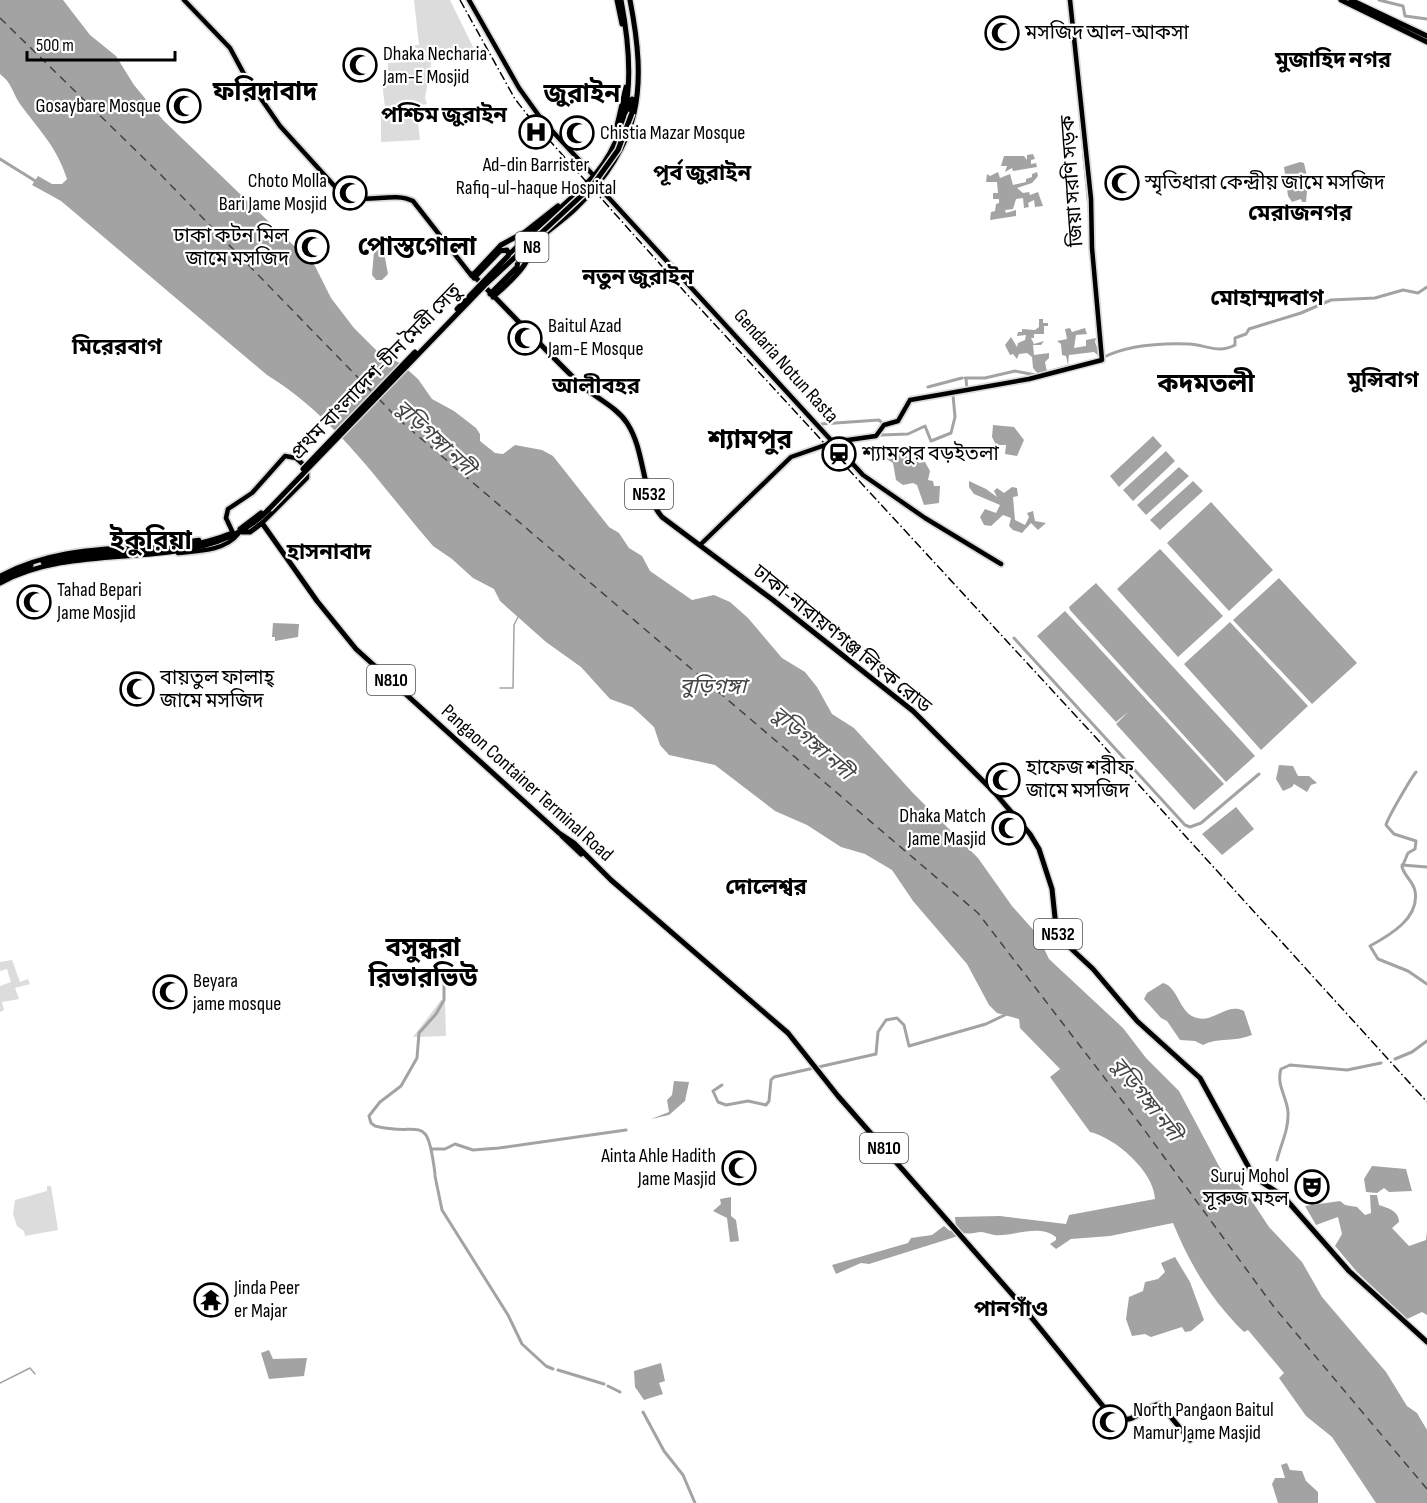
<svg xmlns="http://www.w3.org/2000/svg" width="1427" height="1503" font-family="'Sofia Sans Condensed','Noto Sans Bengali',sans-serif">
  <rect width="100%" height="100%" fill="#fff"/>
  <!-- green -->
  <path fill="#dcdcdc" d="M 414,0 L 450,0 L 474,49 L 467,55 L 446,53 L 442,58 L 432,58 L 425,98 L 427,104 L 416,106 L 420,140 L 381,142 L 381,109 L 385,107 L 382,83 L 388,83 L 388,63 L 407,62 L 408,57 L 415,57 L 415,45 L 419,45 Z
    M 12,960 L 20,982 L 28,979 L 30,984 L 15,988 L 19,999 L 2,1002 L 4,1010 L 0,1012 L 0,986 L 11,982 L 7,969 L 0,971 L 0,962 Z
    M 441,1000 L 445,1003 L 446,1036 L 413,1037 Z
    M 47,1186 L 51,1186 L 58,1230 L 25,1236 L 24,1231 L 17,1226 L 13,1214 L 15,1200 L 47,1191 Z"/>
  <!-- water -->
  <path fill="#a3a3a3" d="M 0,0 L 63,0 L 90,35 L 116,56 L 134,85 L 163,120 L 315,266 L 331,298 L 354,328 L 380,354 L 400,363 L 418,379 L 432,399 L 454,411 L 476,428 L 480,434 L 480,441 L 495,453 L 503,454 L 515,445 L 542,450 L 553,456 L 609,527 L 619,533 L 629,548 L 642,556 L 650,571 L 692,600 L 714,595 L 730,602 L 748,618 L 782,658 L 805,672 L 817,687 L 832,714 L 854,728 L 912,792 L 978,858 L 1012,906 L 1037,934 L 1049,959 L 1123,1028 L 1146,1058 L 1179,1091 L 1220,1168 L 1246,1192 L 1269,1227 L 1302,1262 L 1322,1297 L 1386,1372 L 1407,1406 L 1417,1413 L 1427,1430 L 1427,1503 L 1376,1503 L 1332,1437 L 1306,1416 L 1279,1378 L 1284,1373 L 1248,1330 L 1244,1332 C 1212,1301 1190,1265 1173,1223 L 1110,1236 L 1071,1239 L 1056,1249 L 1050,1244 L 1056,1240 L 1056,1237 C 1038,1223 1014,1237 994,1235 C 989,1234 985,1232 980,1232 C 972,1233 968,1235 961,1232 L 955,1237 L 869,1264 L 861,1263 L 836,1274 L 832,1265 L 908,1243 L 911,1238 L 932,1235 L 944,1226 L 950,1231 L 956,1228 L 955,1217 L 1000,1216 L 1066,1224 L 1069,1215 L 1155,1199 C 1154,1171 1114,1137 1090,1132 L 1050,1077 L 1060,1069 L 1020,1028 L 1019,1019 L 997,1013 L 989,1005 L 967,964 L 913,901 L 892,870 L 865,854 L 841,847 L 807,825 L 775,811 L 715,765 L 669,755 L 660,745 L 654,727 L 638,712 L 632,707 L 610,699 L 581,667 L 546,642 L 500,601 L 494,589 L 473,578 L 452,559 L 433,546 C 381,486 335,416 267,375 L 61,201 L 32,185 L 38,176 L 52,184 L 62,184 L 67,179 C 57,147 39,130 20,104 C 12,92 12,83 0,74 Z
    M 1033,154 L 1035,159 L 1031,160 L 1031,164 L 1036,163 L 1037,167 L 1013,171 L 1012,168 L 1005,172 L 1007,166 L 1001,166 L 1004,156 L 1024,156 L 1027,160 L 1027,155 Z
    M 1300,162 L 1304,163 L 1308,181 L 1306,202 L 1302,202 L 1301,199 L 1292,202 L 1288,196 L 1284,167 Z
    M 998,172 L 1000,178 L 1010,174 L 1013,185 L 1026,182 L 1026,179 L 1032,177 L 1032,174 L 1037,172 L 1038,176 L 1032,183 L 1017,188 L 1023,193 L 1029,192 L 1030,195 L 1038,192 L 1043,206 L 1035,207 L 1034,200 L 1028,203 L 1029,207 L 1024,208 L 1023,198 L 1016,199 L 1013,209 L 1005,210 L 1006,213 L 1016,210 L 1016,216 L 990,220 L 991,212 L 995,211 L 996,204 L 999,203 L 999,199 L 993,199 L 993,193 L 998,193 L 997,182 L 986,182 L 987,174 L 990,176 Z
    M 383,247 L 388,274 L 382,280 L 376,280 L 372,275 L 374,251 Z
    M 1039,319 L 1043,319 L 1043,323 L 1048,323 L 1048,326 L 1044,326 L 1044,334 L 1034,334 L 1034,338 L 1031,338 L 1034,344 L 1044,341 L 1041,345 L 1033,345 L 1034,355 L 1049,353 L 1049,358 L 1045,362 L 1047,372 L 1038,374 L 1033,368 L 1032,357 L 1027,353 L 1019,354 L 1017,359 L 1013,354 L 1010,355 L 1005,345 L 1011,337 L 1017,347 L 1018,343 L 1025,340 L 1026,335 L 1017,336 L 1018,332 L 1022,332 L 1022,329 L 1035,330 L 1039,327 Z
    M 1070,328 L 1072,332 L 1085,328 L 1087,334 L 1076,335 L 1074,348 L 1086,346 L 1086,340 L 1096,338 L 1095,342 L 1101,358 L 1094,352 L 1069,355 L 1068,365 L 1066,356 L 1062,355 L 1061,344 L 1057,341 L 1067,339 L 1065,329 Z
    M 993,425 L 1014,427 L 1024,440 L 1017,456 L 1005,454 L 1006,445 L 996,445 L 992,437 Z
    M 1153,436 L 1162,446 L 1119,487 L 1110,476 Z
    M 1166,451 L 1175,461 L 1133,501 L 1123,490 Z
    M 896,453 C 903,452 916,456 919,463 L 925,462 L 930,471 L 928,480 L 933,481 L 934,486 L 940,486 L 939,503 L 924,505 L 917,485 L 913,483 L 903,485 L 896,480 L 893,463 L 885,458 L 894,457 Z
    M 1179,467 L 1189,476 L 1146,515 L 1137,505 Z
    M 969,481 L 986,489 L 997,497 L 994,491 L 997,488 L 1004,493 L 1012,487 L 1017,488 L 1018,496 L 1013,497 L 1015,520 L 1025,525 L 1029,517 L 1027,513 L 1033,511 L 1035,521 L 1046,523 L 1038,530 L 1031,523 L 1022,533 L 1013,530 L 1009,526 L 1011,518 L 1003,515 L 991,526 L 984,525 L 980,517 L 985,509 L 996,513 L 1000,505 L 974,494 L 969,487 Z
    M 1193,481 L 1203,491 L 1160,530 L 1150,520 Z
    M 1211,502 L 1273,570 L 1229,611 L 1167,543 Z
    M 1160,549 L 1223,616 L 1178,657 L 1117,589 Z
    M 1279,578 L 1357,663 L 1312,704 L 1233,620 Z
    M 1096,583 L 1255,756 L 1226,782 L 1070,610 L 1069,607 Z
    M 1065,611 L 1224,784 L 1194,810 L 1116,724 L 1128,712 L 1116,722 L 1037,636 Z
    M 1230,622 L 1308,706 L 1261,750 L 1184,664 Z
    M 273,623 L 299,624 L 298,637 L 275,641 L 275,637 L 272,637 Z
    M 1279,765 L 1293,766 L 1298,776 L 1309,776 L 1317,783 L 1311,785 L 1307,792 L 1294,784 L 1292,787 L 1283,791 L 1276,779 Z
    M 1236,807 L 1254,829 L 1222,855 L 1202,834 Z
    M 1163,983 C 1178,987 1179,1011 1194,1017 C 1213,1025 1226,1002 1244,1011 L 1252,1035 C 1236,1042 1218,1037 1203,1045 L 1195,1041 L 1180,1040 L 1167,1021 L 1161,1018 L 1144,999 L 1147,993 Z
    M 674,1081 L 689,1082 L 685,1101 L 669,1115 L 651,1119 L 669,1112 L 667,1100 L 672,1095 Z
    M 1372,1166 L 1406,1169 L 1412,1191 L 1389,1192 L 1384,1188 L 1377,1193 L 1366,1192 L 1364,1179 Z
    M 1370,1195 L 1377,1195 L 1379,1205 C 1388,1208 1399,1211 1399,1222 L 1392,1228 L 1409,1246 L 1426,1240 L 1427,1231 L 1427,1315 L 1422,1312 L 1407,1319 L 1357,1272 L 1335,1246 L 1342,1234 L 1338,1217 L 1316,1225 L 1305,1206 L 1340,1201 L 1345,1205 L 1357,1207 L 1365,1215 L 1371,1213 Z
    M 731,1197 L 731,1216 L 736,1220 L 739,1241 L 730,1242 L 727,1218 L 713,1211 L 721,1204 L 720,1199 Z
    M 1175,1257 L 1190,1282 L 1204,1320 L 1191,1331 L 1185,1332 L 1182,1327 L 1151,1337 L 1145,1334 L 1132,1336 L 1126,1319 L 1129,1297 L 1143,1291 L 1145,1282 L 1158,1279 L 1165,1272 L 1161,1263 Z
    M 269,1350 L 273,1359 L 307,1358 L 304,1376 L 269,1379 L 261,1353 Z
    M 661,1363 L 665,1381 L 659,1383 L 663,1394 L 644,1400 L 635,1387 L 634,1371 Z
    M 1287,1463 L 1290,1470 L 1302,1471 L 1306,1481 L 1318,1492 L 1318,1503 L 1278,1503 L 1272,1484 L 1275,1478 L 1285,1478 L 1281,1465 Z"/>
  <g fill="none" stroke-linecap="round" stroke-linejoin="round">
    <!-- stream -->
    <path stroke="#a3a3a3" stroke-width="1.5" d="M 1075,70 L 1089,217
      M 1093,279 L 1094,295
      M 1098,342 L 1099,352
      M 500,688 L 513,688 L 514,625 L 518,617
      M 0,1383 L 30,1368 L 35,1374"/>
    <!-- canal -->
    <path stroke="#a3a3a3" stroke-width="3" d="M 1379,0 L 1403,6 L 1405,16 L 1427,19
      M 0,159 L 37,182
      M 1102,358 C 1127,345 1161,343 1189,344 C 1206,345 1219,354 1235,345 L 1235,338 L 1246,334 L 1249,329 L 1301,313 L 1331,300 L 1375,298 L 1403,290 L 1418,293 L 1427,287
      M 965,378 L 985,378 L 1015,371 L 1036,375 L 1069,366
      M 966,378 L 967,391
      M 928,387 L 962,378
      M 821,424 L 879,420 L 885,426
      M 881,431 L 881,435 L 908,434 L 925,426 L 931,441 L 951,433 L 955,417 L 953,395 L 955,394
      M 1014,638 L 1185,825 L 1190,827 L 1201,823 L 1259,774
      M 1416,772 C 1411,778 1387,819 1386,825 L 1394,834 L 1416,841 L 1415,849 L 1408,853 L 1402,867 C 1405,877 1413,881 1415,891 C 1420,918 1390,935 1370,946 L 1378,959 L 1408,971 L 1427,984
      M 1402,865 L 1427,867
      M 1395,1059 L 1412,1052 L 1427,1041
      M 722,1085 L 713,1091 L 718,1102 L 726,1105 L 748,1101 L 766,1105 L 769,1101 L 771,1080 L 774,1077 L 876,1054 L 878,1032 L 886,1020 L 897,1018 L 904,1025 L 909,1046 L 986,1024 L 1009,1013
      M 432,1149 L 445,1149 L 455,1144 L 473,1150 L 499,1148 L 626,1130
      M 1277,1160 C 1281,1144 1289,1129 1288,1112 C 1287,1097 1276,1085 1281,1069 L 1290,1065 L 1347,1070 L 1381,1063
      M 435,1174 C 427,1109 421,1138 375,1126 L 371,1123 L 369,1116 L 380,1102 L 401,1086 L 417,1058 L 419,1033 L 436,1014 L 444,1000 L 444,973
      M 435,1176 L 442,1210 L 508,1315 L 522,1344 L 546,1366 L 553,1369
      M 558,1370 L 604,1384
      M 608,1386 L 620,1392
      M 643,1412 L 664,1451 L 683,1475 L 695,1503"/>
    <!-- ferry -->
    <path stroke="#444" stroke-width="1.5" stroke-dasharray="8 6" stroke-linecap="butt" d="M 0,18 L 161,175 L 373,393
      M 379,399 L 397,418 L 978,913 L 1140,1124 L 1274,1307 L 1427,1489"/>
    <defs>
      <path id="major" d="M 184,0 L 230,48 L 244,74 L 280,126 L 339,191 C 360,208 391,190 413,201 L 471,275
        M 469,0 L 519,88 L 542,120 L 594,176 L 597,185 L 863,475 L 925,518 L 1001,564
        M 233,533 L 226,518 L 228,509 L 252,493 L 285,456 L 296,458 L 307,468 L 307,478 L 262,523
        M 700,545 L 791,457 L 834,442 L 876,436 L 884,425 L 898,421 L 910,400 L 1029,379 L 1102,360 L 1092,248 L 1091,199 L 1070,0
        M 178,553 C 197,551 225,551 238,534
        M 0,576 C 62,542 132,551 199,540"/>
      <path id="highway" d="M 617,0 L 622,24
        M 1341,0 L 1427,42
        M 1351,0 L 1427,36
        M 629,112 L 632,99
        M 616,130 L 626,87
        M 508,256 C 533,229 563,208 589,181 C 637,132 633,63 621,0
        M 472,274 C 508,310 542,347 578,382 C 593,397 616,406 627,423 C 646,452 640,491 662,517 L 773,600 L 913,711 L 995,793 L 1030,834 L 1039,849 L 1052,889 L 1056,927 L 1063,941 L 1093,969 L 1137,1021 L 1200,1078 L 1254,1177 L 1283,1196 L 1349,1271 L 1427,1342
        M 472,276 L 501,245 L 525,232 L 558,206
        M 474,278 L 500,251 L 507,250 L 509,256
        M 490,294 L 517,267 L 518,260 L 512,259
        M 493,297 C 503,288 514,279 522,268 C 529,260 530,249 537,241 C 549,229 564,220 576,208 C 642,143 647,88 630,0
        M 240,529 L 261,513
        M 242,532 L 250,532 L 262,523 L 317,601 L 356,649 L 559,833 L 574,843 L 611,880 L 788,1033 L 838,1096 L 1018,1301 L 1107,1411 C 1133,1432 1139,1407 1160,1404 L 1190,1440
        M 43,562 C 104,545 173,558 232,533
        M 0,579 L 31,565
        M 0,583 C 85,536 204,579 269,509
        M 562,836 L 581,854"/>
    </defs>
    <!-- major casing -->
    <use href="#major" stroke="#dbdbdb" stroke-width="8"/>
    <!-- highway casing -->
    <use href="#highway" stroke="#dbdbdb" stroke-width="8"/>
    <!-- major -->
    <use href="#major" stroke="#000" stroke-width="4.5"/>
    <!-- highway -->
    <use href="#highway" stroke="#000" stroke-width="5"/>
    <!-- rail -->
    <path stroke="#000" stroke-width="1.5" stroke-dasharray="9 3 1.5 3" stroke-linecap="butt" d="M 460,0 L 515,99 L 533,122 L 684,291 L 1099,741 L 1427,1102"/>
    <defs>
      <path id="highway-bridge" d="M 457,309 L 508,256
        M 303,469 L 415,352
        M 269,509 L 485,285 L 593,185 L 618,150 L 632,113"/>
    </defs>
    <!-- highway-bridge casing -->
    <use href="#highway-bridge" stroke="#dbdbdb" stroke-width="8" stroke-linecap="butt"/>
    <!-- highway-bridge -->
    <use href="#highway-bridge" stroke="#000" stroke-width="5"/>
  </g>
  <!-- icons -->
  <defs>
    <symbol id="mosque-ring" viewBox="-11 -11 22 22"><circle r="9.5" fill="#fff" stroke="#000" stroke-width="1.5"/><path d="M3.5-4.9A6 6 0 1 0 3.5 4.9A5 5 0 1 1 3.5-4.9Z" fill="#000"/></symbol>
    <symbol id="hospital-ring" viewBox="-11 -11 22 22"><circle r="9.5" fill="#fff" stroke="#000" stroke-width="1.5"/><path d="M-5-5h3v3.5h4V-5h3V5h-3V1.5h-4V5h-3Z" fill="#000"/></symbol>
    <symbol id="station-ring" viewBox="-11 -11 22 22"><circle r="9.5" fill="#fff" stroke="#000" stroke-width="1.5"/><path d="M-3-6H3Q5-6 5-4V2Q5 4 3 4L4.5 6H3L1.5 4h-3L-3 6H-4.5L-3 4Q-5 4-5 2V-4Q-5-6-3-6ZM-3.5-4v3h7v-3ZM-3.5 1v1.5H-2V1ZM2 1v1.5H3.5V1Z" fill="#000"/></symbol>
    <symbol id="theatre-ring" viewBox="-11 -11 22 22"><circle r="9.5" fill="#fff" stroke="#000" stroke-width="1.5"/><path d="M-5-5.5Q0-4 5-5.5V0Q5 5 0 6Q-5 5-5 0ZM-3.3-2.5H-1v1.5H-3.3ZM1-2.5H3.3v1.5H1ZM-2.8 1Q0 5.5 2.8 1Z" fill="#000"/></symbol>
    <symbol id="temple-ring" viewBox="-11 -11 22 22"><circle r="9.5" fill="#fff" stroke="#000" stroke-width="1.5"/><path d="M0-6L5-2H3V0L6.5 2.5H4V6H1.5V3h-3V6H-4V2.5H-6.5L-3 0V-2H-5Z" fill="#000"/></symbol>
  </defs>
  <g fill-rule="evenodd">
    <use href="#mosque-ring" x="983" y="14" width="38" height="38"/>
    <use href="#mosque-ring" x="341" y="46" width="38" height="38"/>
    <use href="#mosque-ring" x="165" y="87" width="38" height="38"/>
    <use href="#hospital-ring" x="517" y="113" width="38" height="38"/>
    <use href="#mosque-ring" x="558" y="114" width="38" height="38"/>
    <use href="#mosque-ring" x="1103" y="164" width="38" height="38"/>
    <use href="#mosque-ring" x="331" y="174" width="38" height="38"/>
    <use href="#mosque-ring" x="293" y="228" width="38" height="38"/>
    <use href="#mosque-ring" x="506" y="319" width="38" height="38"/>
    <use href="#station-ring" x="820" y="435" width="38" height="38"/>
    <use href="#mosque-ring" x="15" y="583" width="38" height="38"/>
    <use href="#mosque-ring" x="118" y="670" width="38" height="38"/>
    <use href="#mosque-ring" x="984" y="761" width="38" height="38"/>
    <use href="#mosque-ring" x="990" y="809" width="38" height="38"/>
    <use href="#mosque-ring" x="151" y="973" width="38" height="38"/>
    <use href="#mosque-ring" x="720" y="1149" width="38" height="38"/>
    <use href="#theatre-ring" x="1293" y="1168" width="38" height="38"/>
    <use href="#temple-ring" x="192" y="1281" width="38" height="38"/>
    <use href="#mosque-ring" x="1091" y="1403" width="38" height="38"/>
  </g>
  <g text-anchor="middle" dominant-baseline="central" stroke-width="4.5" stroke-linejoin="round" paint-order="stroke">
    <!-- shield labels -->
    <g fill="#fff" stroke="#4c4c4c" stroke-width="1.5">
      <rect x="515.5" y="232" width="33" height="30" rx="4.5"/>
      <rect x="625" y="479" width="48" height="30" rx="4.5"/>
      <rect x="367" y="665" width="48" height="30" rx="4.5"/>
      <rect x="1034" y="919" width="48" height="30" rx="4.5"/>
      <rect x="860" y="1133" width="48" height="30" rx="4.5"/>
    </g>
    <g font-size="18" font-weight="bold" fill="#000">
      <text x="532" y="247">N8</text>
      <text x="649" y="494">N532</text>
      <text x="391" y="680">N810</text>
      <text x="1058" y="934">N532</text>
      <text x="884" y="1148">N810</text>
    </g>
    <!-- poi labels -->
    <g font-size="20" fill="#000" stroke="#fff" text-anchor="start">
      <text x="1025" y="33">মসজিদ আল-আকসা</text>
      <text x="383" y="54">Dhaka Necharia<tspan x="383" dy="23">Jam-E Mosjid</tspan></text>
      <text x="161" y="106" text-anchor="end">Gosaybare Mosque</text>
      <text x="600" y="133">Chistia Mazar Mosque</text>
      <text x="536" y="165" text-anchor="middle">Ad-din Barrister<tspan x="536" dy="23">Rafiq-ul-haque Hospital</tspan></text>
      <text x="327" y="181" text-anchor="end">Choto Molla<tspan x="327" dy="23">Bari Jame Mosjid</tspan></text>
      <text x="1145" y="183">স্মৃতিধারা কেন্দ্রীয় জামে মসজিদ</text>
      <text x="289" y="236" text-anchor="end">ঢাকা কটন মিল<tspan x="289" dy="23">জামে মসজিদ</tspan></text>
      <text x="548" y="326">Baitul Azad<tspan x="548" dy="23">Jam-E Mosque</tspan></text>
      <text x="862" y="454">শ্যামপুর বড়ইতলা</text>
      <text x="57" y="590">Tahad Bepari<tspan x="57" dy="23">Jame Mosjid</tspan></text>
      <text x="160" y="678">বায়তুল ফালাহ্<tspan x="160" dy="23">জামে মসজিদ</tspan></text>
      <text x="1026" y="768">হাফেজ শরীফ<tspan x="1026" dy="23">জামে মসজিদ</tspan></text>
      <text x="986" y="816" text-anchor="end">Dhaka Match<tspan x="986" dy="23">Jame Masjid</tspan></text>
      <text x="193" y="981">Beyara<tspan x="193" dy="23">jame mosque</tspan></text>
      <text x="716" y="1156" text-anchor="end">Ainta Ahle Hadith<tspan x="716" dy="23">Jame Masjid</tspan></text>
      <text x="1289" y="1176" text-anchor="end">Suruj Mohol<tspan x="1289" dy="23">সূরুজ মহল</tspan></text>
      <text x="234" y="1288">Jinda Peer<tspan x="234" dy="23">er Majar</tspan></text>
      <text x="1133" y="1410">North Pangaon Baitul<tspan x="1133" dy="23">Mamur Jame Masjid</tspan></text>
    </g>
    <!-- street labels -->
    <g font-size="20" fill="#000" stroke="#fff">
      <text transform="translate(1072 181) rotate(-94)">জিয়া সরণি সড়ক</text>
      <text transform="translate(786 366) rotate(48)">Gendaria Notun Rasta</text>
      <text transform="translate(376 372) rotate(-46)">প্রথম বাংলাদেশ-চীন মৈত্রী সেতু</text>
      <text transform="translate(842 639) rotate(39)">ঢাকা-নারায়ণগঞ্জ লিংক রোড</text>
      <text transform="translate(527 783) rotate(42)">Pangaon Container Terminal Road</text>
    </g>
    <!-- water labels -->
    <g font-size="21" font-style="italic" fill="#444" stroke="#fff">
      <text transform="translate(435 438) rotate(43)">বুড়িগঙ্গা নদী</text>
      <text x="713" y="686">বুড়িগঙ্গা</text>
      <text transform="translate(812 743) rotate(41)">বুড়িগঙ্গা নদী</text>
      <text transform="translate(1146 1099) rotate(52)">বুড়িগঙ্গা নদী</text>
    </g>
    <!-- quarter labels -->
    <g font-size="22" font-weight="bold" fill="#000" stroke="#fff">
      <text x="1333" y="60">মুজাহিদ নগর</text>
      <text x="444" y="115">পশ্চিম জুরাইন</text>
      <text x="702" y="173">পূর্ব জুরাইন</text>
      <text x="1300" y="213">মেরাজনগর</text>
      <text x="638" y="277">নতুন জুরাইন</text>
      <text x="1267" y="298">মোহাম্মদবাগ</text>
      <text x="117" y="347">মিরেরবাগ</text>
      <text x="1383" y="380">মুন্সিবাগ</text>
      <text x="596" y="386">আলীবহর</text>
      <text x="329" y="552">হাসনাবাদ</text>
      <text x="766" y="887">দোলেশ্বর</text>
      <text x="1011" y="1309">পানগাঁও</text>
    </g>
    <!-- district labels -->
    <g font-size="26" font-weight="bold" fill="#000" stroke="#fff">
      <text x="265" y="92">ফরিদাবাদ</text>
      <text x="582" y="94">জুরাইন</text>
      <text x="417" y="247">পোস্তগোলা</text>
      <text x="1206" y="384">কদমতলী</text>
      <text x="750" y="440">শ্যামপুর</text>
      <text x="151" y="541">ইকুরিয়া</text>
      <text x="423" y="948">বসুন্ধরা<tspan x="423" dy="30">রিভারভিউ</tspan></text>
    </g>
  </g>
  <!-- scale -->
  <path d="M27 51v9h148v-9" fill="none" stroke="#000000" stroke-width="3"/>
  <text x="36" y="51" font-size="18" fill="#000000" stroke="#ffffff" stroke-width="4.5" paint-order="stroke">500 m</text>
</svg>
